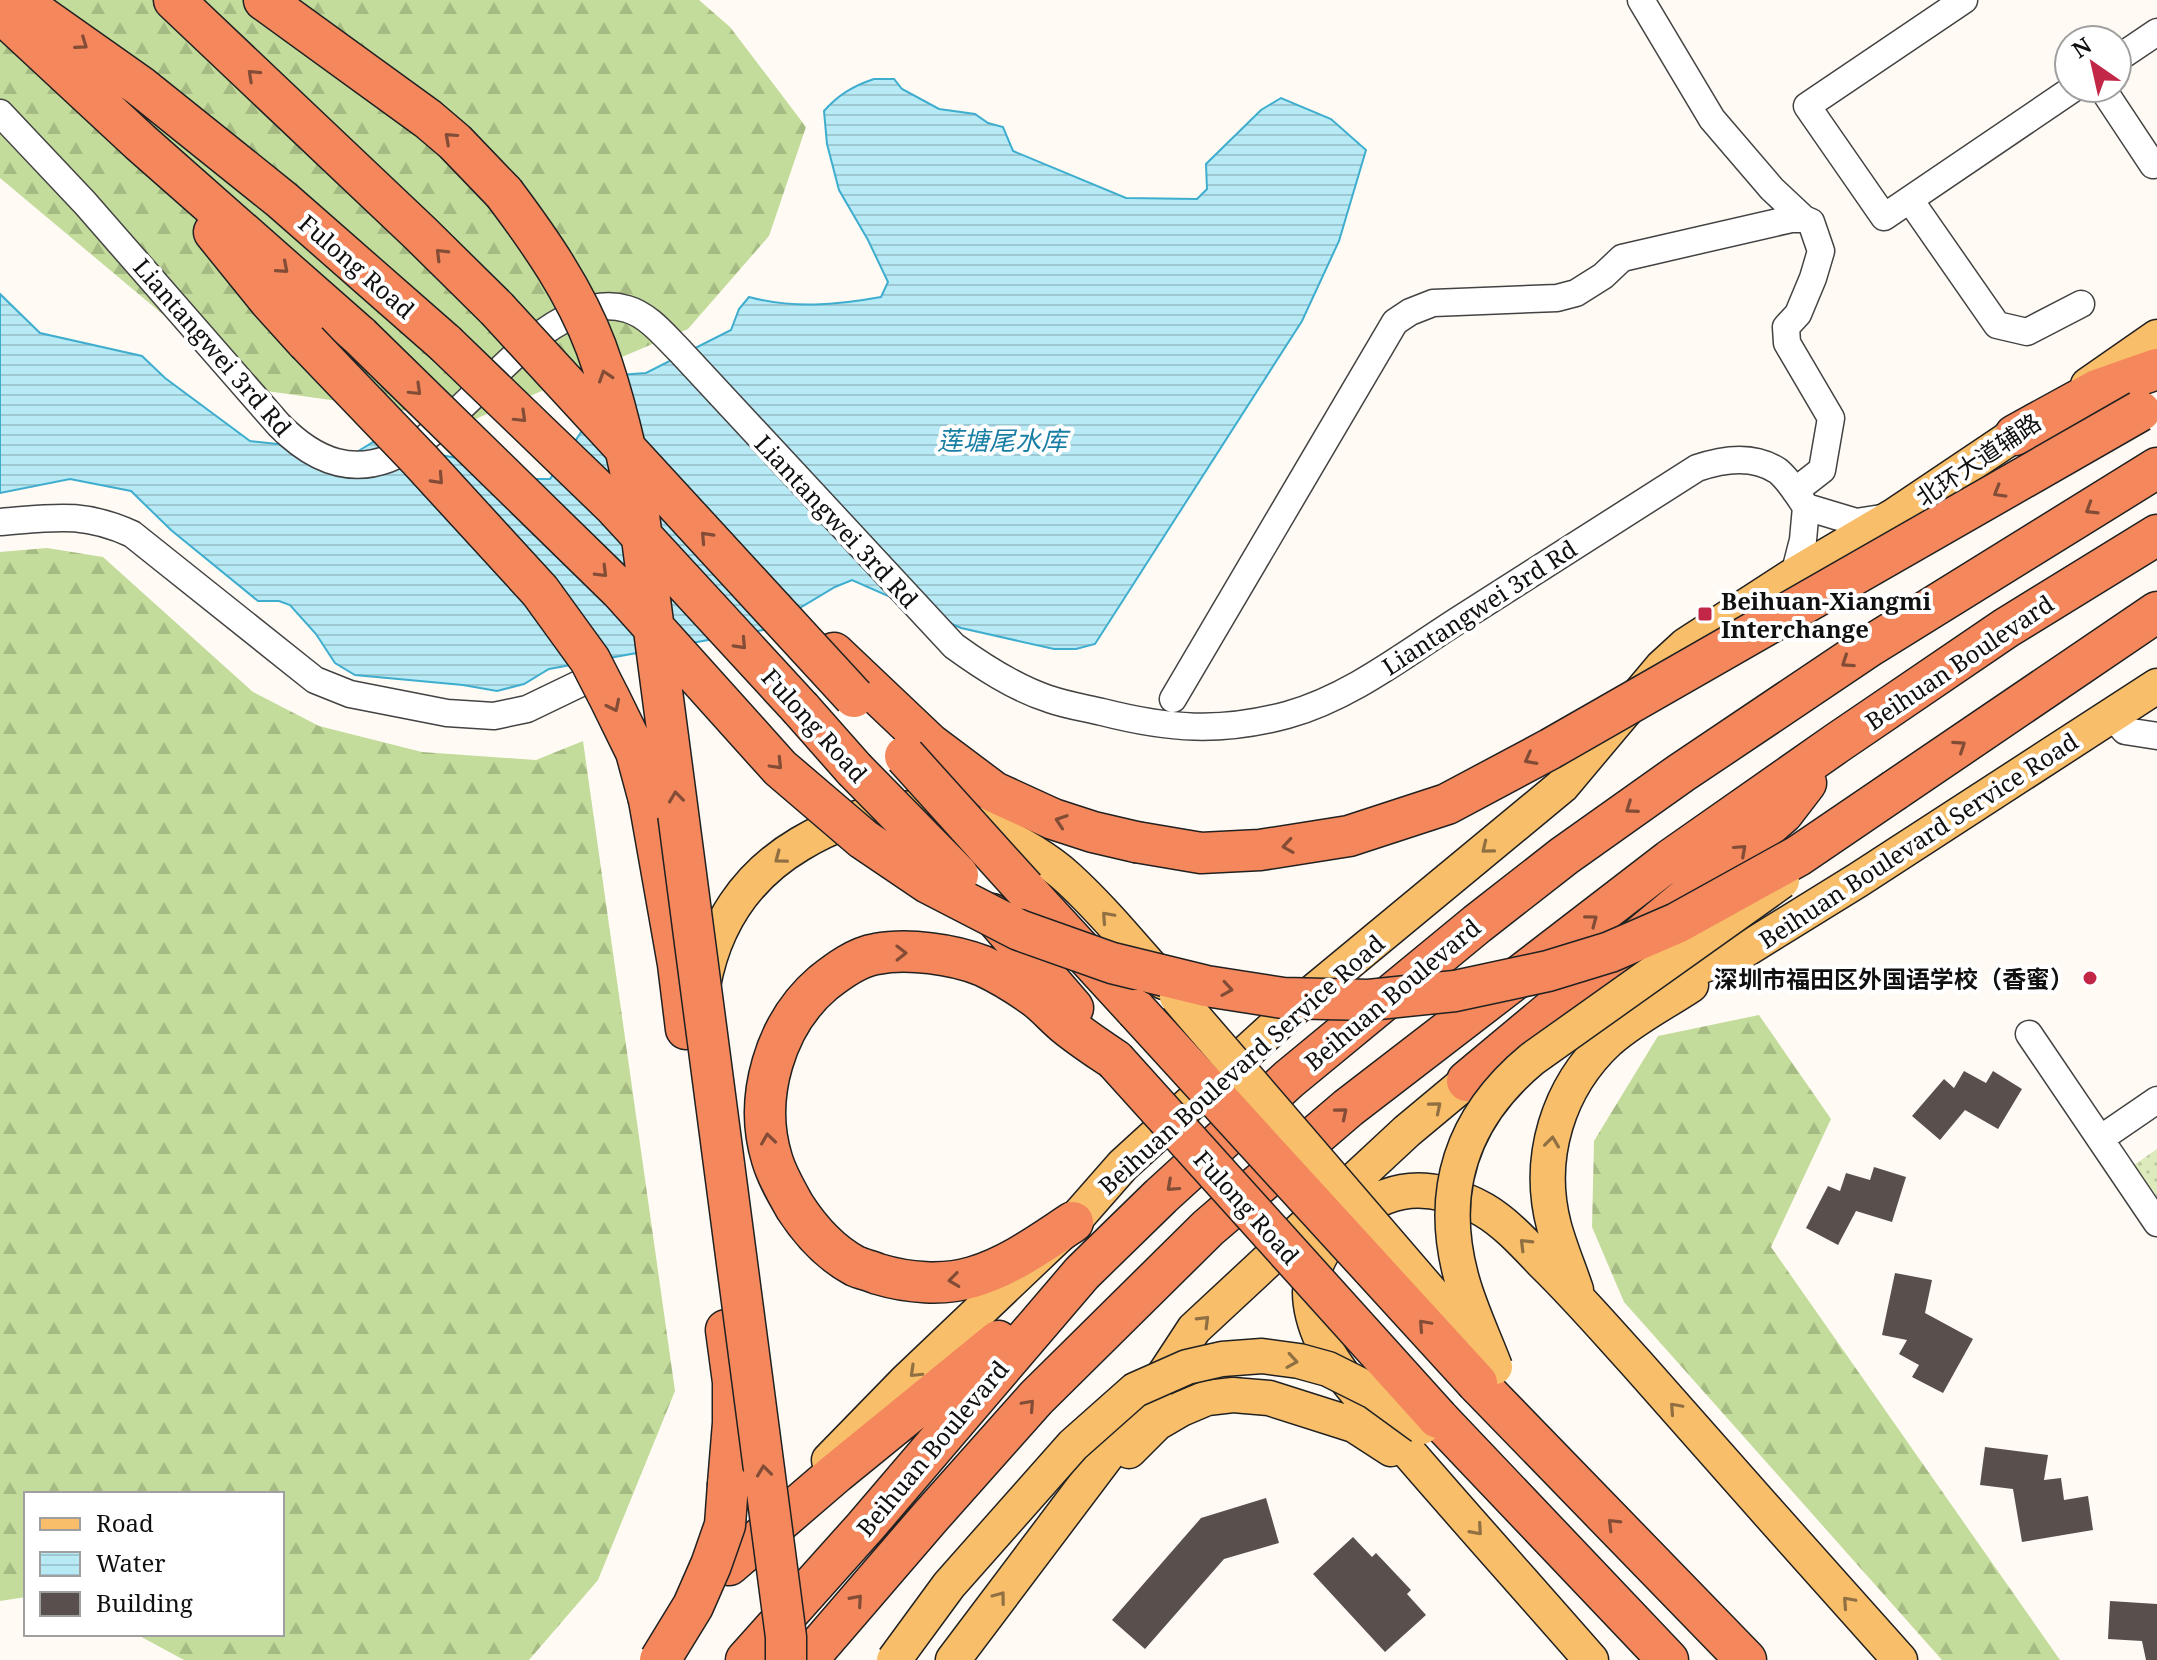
<svg xmlns="http://www.w3.org/2000/svg" width="2157" height="1660" font-family="'Noto Serif','Noto Sans SC',serif">
  <defs>
    <pattern id="forest-firs" width="22" height="20" patternUnits="userSpaceOnUse" patternTransform="scale(2)"><rect width="22" height="20" fill="#c3db9b"/><path d="M5 1l3.5 6h-7zM16 11l3.5 6h-7z" fill="#a6bb84"/></pattern>
    <pattern id="park-dots" width="8" height="8" patternUnits="userSpaceOnUse" patternTransform="scale(2)"><rect width="8" height="8" fill="#dceabc"/><path d="M2 2h.1M6 6h.1" fill="none" stroke="#bcc8a1" stroke-width="1.8" stroke-linecap="round"/></pattern>
    <pattern id="water-rules" width="6" height="5" patternUnits="userSpaceOnUse" patternTransform="scale(2)"><rect width="6" height="5" fill="#b8eaf6"/><path d="M0 2.5h6" fill="none" stroke="#9dc8d2"/></pattern>
  </defs>
  <rect width="100%" height="100%" fill="#fffbf4"/>
  <!-- forest -->
  <path fill="url(#forest-firs)" d="M 0,0 L 699,0 L 730,27 L 806,127 L 769,236 L 688,329 L 473,420 L 252,389 L 0,178 Z
    M 47,548 L 103,557 L 253,692 L 319,726 L 422,752 L 536,760 L 583,741 L 675,1391 L 598,1580 L 529,1660 L 184,1660 L 136,1634 L 282,1634 L 282,1494 L 26,1494 L 26,1597 L 0,1601 L 0,552 Z
    M 1759,1015 L 1831,1119 L 1771,1247 L 2060,1660 L 1942,1660 L 1624,1302 L 1592,1227 L 1594,1141 L 1658,1036 Z"/>
  <!-- park -->
  <path fill="url(#park-dots)" d="M 2157,1149 L 2157,1197 L 2134,1165 Z"/>
  <!-- water -->
  <path fill="url(#water-rules)" stroke="#3fadce" stroke-width="2" d="M 874,79 L 894,79 L 902,89 L 939,109 L 975,114 L 988,123 L 1003,127 L 1013,151 L 1126,198 L 1197,199 L 1207,189 L 1206,164 L 1261,110 L 1281,98 L 1331,119 L 1366,150 L 1339,241 L 1302,321 L 1095,644 L 1076,649 L 1054,649 L 961,628 L 852,580 L 835,587 L 763,630 L 549,669 L 524,684 L 497,691 L 463,685 L 355,675 L 335,663 L 316,634 L 290,605 L 279,601 L 258,601 L 171,530 L 131,491 L 70,479 L 0,493 L 0,294 L 40,333 L 142,356 L 165,378 L 250,441 L 306,447 L 339,463 L 373,442 L 504,467 L 532,479 L 550,479 L 619,375 L 646,373 L 731,330 L 739,309 L 749,297 C 793,309 837,305 881,297 L 888,282 L 868,240 L 839,190 L 827,144 L 824,111 C 838,95 853,86 874,79 Z"/>
  <!-- building -->
  <path fill="#594f4c" d="M 1964,1071 L 1986,1083 L 1993,1071 L 2022,1089 L 1998,1129 L 1965,1110 L 1940,1140 L 1912,1116 L 1944,1079 L 1954,1088 Z
    M 1874,1167 L 1906,1177 L 1892,1222 L 1856,1211 L 1838,1245 L 1806,1228 L 1828,1186 L 1840,1191 L 1846,1173 L 1870,1180 Z
    M 1895,1273 L 1932,1280 L 1925,1313 L 1973,1339 L 1943,1393 L 1912,1377 L 1919,1365 L 1899,1354 L 1907,1340 L 1882,1335 Z
    M 1985,1447 L 2048,1455 L 2044,1480 L 2061,1478 L 2064,1500 L 2088,1496 L 2093,1530 L 2022,1542 L 2013,1489 L 1980,1485 Z
    M 1266,1498 L 1279,1543 L 1224,1559 L 1145,1649 L 1112,1620 L 1201,1518 Z
    M 1353,1537 L 1372,1557 L 1376,1553 L 1411,1590 L 1407,1594 L 1426,1615 L 1385,1652 L 1313,1574 Z
    M 2110,1601 L 2157,1604 L 2157,1660 L 2146,1660 L 2142,1641 L 2108,1639 Z"/>
  <g fill="none" stroke-linecap="round" stroke-linejoin="round">
    <defs>
      <path id="minor" d="M 1641,0 L 1712,119 L 1772,189 L 1804,219
        M 1964,0 L 1807,106 L 1884,217 L 2074,88
        M 2117,59 L 2157,32
        M 2102,88 L 2153,165
        M 0,113 L 85,203 L 279,425 C 394,542 471,369 563,320 C 583,309 604,302 627,309 C 648,315 664,335 679,350 L 954,646 C 983,667 1015,688 1049,699 C 1066,705 1085,708 1102,712 C 1169,729 1220,733 1287,715 C 1349,698 1404,655 1457,621 C 1537,570 1617,519 1697,468 C 1723,459 1753,454 1778,471 C 1789,480 1798,495 1806,507
        M 1910,200 L 1997,325 L 2027,332 L 2081,304
        M 1806,507 L 1856,522 L 1888,517
        M 0,522 C 52,518 82,511 132,534 L 315,680 L 350,694 L 447,713 L 494,716 L 527,709 L 581,683
        M 1794,575 L 1803,540 L 1806,507
        M 1173,699 L 1395,322 L 1410,312 L 1433,303 L 1557,298 L 1576,293 L 1603,276 L 1622,258 L 1791,219 L 1804,219 L 1811,222 L 1821,251 L 1813,278 L 1798,314 L 1786,327 L 1787,343 L 1831,418 L 1822,470 L 1795,491
        M 2111,715 L 2125,731 L 2157,736
        M 2029,1034 L 2157,1223
        M 2100,1139 L 2157,1100"/>
      <path id="major" d="M 2088,385 L 2157,337
        M 703,986 C 714,925 746,876 800,844 C 830,826 861,814 897,809 C 948,803 1031,844 1068,878 C 1103,910 1133,947 1164,982
        M 1637,990 L 1745,950 L 1858,880 L 2157,686
        M 1576,1290 C 1569,1269 1560,1248 1554,1226 C 1536,1158 1558,1087 1609,1040 C 1634,1018 1664,1003 1691,985
        M 1129,1451 L 1157,1423 L 1181,1409 L 1207,1398 L 1233,1395 L 1269,1398 L 1354,1425 L 1391,1449
        M 829,1460 L 905,1382 L 1073,1222 L 1123,1165 L 1307,997 L 1562,786 L 1662,667 L 1686,645 L 1794,575 L 1892,517 L 2035,421
        M 953,1660 L 1139,1413 L 1194,1329 L 1407,1131 L 1467,1081 L 1488,1067
        M 1591,1660 C 1529,1589 1466,1519 1404,1447 C 1380,1418 1339,1377 1323,1343 C 1316,1328 1310,1310 1310,1292 C 1312,1247 1358,1200 1402,1192 C 1430,1187 1460,1196 1484,1210 C 1506,1223 1525,1244 1543,1263 C 1576,1295 1606,1330 1637,1364 C 1724,1463 1812,1562 1900,1660"/>
      <path id="highway" d="M 18,0 L 140,86 L 282,200 L 445,343
        M 174,0 L 421,234 L 497,309
        M 264,0 L 428,119 L 455,142 L 504,193
        M 0,12 L 140,142 L 360,336
        M 214,232 L 269,300 L 307,342
        M 2015,435 L 2097,390 L 2157,369
        M 834,653 L 930,744 L 994,792 L 1053,819 L 1093,832 L 1136,842
        M 801,709 L 854,769
        M 1895,790 L 2157,612
        M 649,800 L 678,964 L 686,1029
        M 1025,889 L 1136,1010
        M 992,914 L 1073,1008
        M 1467,1081 L 1685,899 L 1783,813 L 1806,783
        M 1073,1222 C 1041,1243 1010,1266 973,1277 C 943,1286 908,1283 878,1274 C 871,1271 862,1269 855,1266 C 831,1253 810,1230 795,1207 C 786,1191 777,1176 772,1159 C 753,1098 775,1024 823,983 C 838,971 857,957 876,954 C 908,948 953,954 983,966 C 998,973 1021,987 1035,997 C 1046,1005 1055,1016 1066,1025 C 1082,1038 1099,1049 1115,1060
        M 726,1330 L 733,1382 L 733,1423 L 728,1484
        M 1477,1383 L 1746,1660
        M 1438,1418 L 1668,1660
        M 729,1565 L 836,1473 L 998,1341
        M 746,1660 L 865,1527 L 1082,1273 L 1161,1196 L 1289,1079 L 1477,924 L 1564,856 L 1681,773 L 1870,646 L 2157,468
        M 807,1660 L 931,1516 L 1036,1398 L 1208,1228 L 1348,1108 L 1670,860 L 1837,743 L 2006,628 L 2157,535"/>
    </defs>
    <!-- minor casing -->
    <use href="#minor" stroke="#434343" stroke-width="29"/>
    <!-- major casing -->
    <use href="#major" stroke="#212121" stroke-width="37"/>
    <!-- highway casing -->
    <use href="#highway" stroke="#212121" stroke-width="43"/>
    <!-- minor -->
    <use href="#minor" stroke="#fff" stroke-width="26"/>
    <!-- major -->
    <use href="#major" stroke="#f8be6a" stroke-width="34"/>
    <!-- highway -->
    <use href="#highway" stroke="#f4885c" stroke-width="40"/>
    <defs>
      <path id="major-bridge" d="M 1177,997 L 1479,1348
        M 1495,1367 C 1484,1338 1470,1309 1462,1280 C 1437,1191 1462,1117 1532,1059 L 1782,881
        M 894,1660 L 949,1585 L 1073,1445 L 1135,1390 L 1187,1367 L 1222,1359 L 1262,1356 L 1299,1361 L 1328,1369 L 1374,1392 L 1422,1427"/>
      <path id="highway-bridge" d="M 504,193 C 540,241 575,291 596,347 C 615,399 627,454 638,508 L 786,1637 L 786,1660
        M 497,309 L 854,697
        M 360,336 L 620,590 L 780,768 L 863,839 L 928,883 L 1019,930 L 1112,963 L 1206,986 L 1283,998 L 1369,1000 L 1455,991 L 1548,971 L 1610,952 L 1677,923 L 1798,856 L 1895,790
        M 307,342 L 420,460 L 540,591 L 590,660 L 610,699 L 636,752 L 649,800
        M 445,343 L 613,505 L 801,709
        M 905,756 L 1025,889
        M 854,769 L 958,875
        M 1136,842 L 1201,853 L 1260,850 L 1349,836 L 1447,804 L 1550,749 L 2140,411
        M 1136,1010 L 1477,1383
        M 1115,1060 L 1438,1418
        M 660,1660 L 693,1606 L 711,1565 L 725,1525 L 728,1484"/>
    </defs>
    <!-- major-bridge casing -->
    <use href="#major-bridge" stroke="#212121" stroke-width="37" stroke-linecap="butt"/>
    <!-- highway-bridge casing -->
    <use href="#highway-bridge" stroke="#212121" stroke-width="43" stroke-linecap="butt"/>
    <!-- major-bridge -->
    <use href="#major-bridge" stroke="#f8be6a" stroke-width="34"/>
    <!-- highway-bridge -->
    <use href="#highway-bridge" stroke="#f4885c" stroke-width="40"/>
  </g>
  <!-- one-way arrows -->
  <defs><path id="oneway-chevron" d="M-2-3.5L2.5 0L-2 3.5" fill="none" stroke-width="1.6" stroke-linecap="round" stroke-linejoin="round" transform="scale(2)"/></defs>
  <g stroke="#824c36">
    <use href="#oneway-chevron" transform="translate(82 44) rotate(35)"/>
    <use href="#oneway-chevron" transform="translate(253 75) rotate(-137)"/>
    <use href="#oneway-chevron" transform="translate(450 138) rotate(-138)"/>
    <use href="#oneway-chevron" transform="translate(441 254) rotate(-135)"/>
    <use href="#oneway-chevron" transform="translate(283 268) rotate(41)"/>
    <use href="#oneway-chevron" transform="translate(605 376) rotate(-108)"/>
    <use href="#oneway-chevron" transform="translate(416 390) rotate(44)"/>
    <use href="#oneway-chevron" transform="translate(521 417) rotate(44)"/>
    <use href="#oneway-chevron" transform="translate(438 479) rotate(47)"/>
    <use href="#oneway-chevron" transform="translate(1999 492) rotate(150)"/>
    <use href="#oneway-chevron" transform="translate(2091 509) rotate(148)"/>
    <use href="#oneway-chevron" transform="translate(706 537) rotate(-133)"/>
    <use href="#oneway-chevron" transform="translate(602 572) rotate(45)"/>
    <use href="#oneway-chevron" transform="translate(741 644) rotate(47)"/>
    <use href="#oneway-chevron" transform="translate(1847 662) rotate(146)"/>
    <use href="#oneway-chevron" transform="translate(614 706) rotate(64)"/>
    <use href="#oneway-chevron" transform="translate(1960 746) rotate(-34)"/>
    <use href="#oneway-chevron" transform="translate(1530 759) rotate(152)"/>
    <use href="#oneway-chevron" transform="translate(777 764) rotate(46)"/>
    <use href="#oneway-chevron" transform="translate(676 797) rotate(-97)"/>
    <use href="#oneway-chevron" transform="translate(1631 808) rotate(145)"/>
    <use href="#oneway-chevron" transform="translate(1061 821) rotate(-161)"/>
    <use href="#oneway-chevron" transform="translate(1288 846) rotate(171)"/>
    <use href="#oneway-chevron" transform="translate(1741 850) rotate(-42)"/>
    <use href="#oneway-chevron" transform="translate(1592 920) rotate(-37)"/>
    <use href="#oneway-chevron" transform="translate(901 953) rotate(-1)"/>
    <use href="#oneway-chevron" transform="translate(1227 989) rotate(9)"/>
    <use href="#oneway-chevron" transform="translate(1342 1113) rotate(-40)"/>
    <use href="#oneway-chevron" transform="translate(768 1139) rotate(-98)"/>
    <use href="#oneway-chevron" transform="translate(1172 1186) rotate(138)"/>
    <use href="#oneway-chevron" transform="translate(954 1280) rotate(173)"/>
    <use href="#oneway-chevron" transform="translate(1424 1325) rotate(-132)"/>
    <use href="#oneway-chevron" transform="translate(1029 1405) rotate(-48)"/>
    <use href="#oneway-chevron" transform="translate(764 1471) rotate(-97)"/>
    <use href="#oneway-chevron" transform="translate(1613 1524) rotate(-135)"/>
    <use href="#oneway-chevron" transform="translate(857 1600) rotate(-49)"/>
  </g>
  <g stroke="#907042">
    <use href="#oneway-chevron" transform="translate(1487 848) rotate(141)"/>
    <use href="#oneway-chevron" transform="translate(780 858) rotate(143)"/>
    <use href="#oneway-chevron" transform="translate(1107 917) rotate(-132)"/>
    <use href="#oneway-chevron" transform="translate(1436 1107) rotate(-40)"/>
    <use href="#oneway-chevron" transform="translate(1552 1142) rotate(-83)"/>
    <use href="#oneway-chevron" transform="translate(1525 1244) rotate(-135)"/>
    <use href="#oneway-chevron" transform="translate(1204 1321) rotate(-45)"/>
    <use href="#oneway-chevron" transform="translate(1292 1361) rotate(9)"/>
    <use href="#oneway-chevron" transform="translate(915 1372) rotate(136)"/>
    <use href="#oneway-chevron" transform="translate(1675 1408) rotate(-132)"/>
    <use href="#oneway-chevron" transform="translate(1477 1530) rotate(49)"/>
    <use href="#oneway-chevron" transform="translate(1000 1597) rotate(-53)"/>
    <use href="#oneway-chevron" transform="translate(1848 1602) rotate(-132)"/>
  </g>
  <!-- markers -->
  <g fill="#c22748" stroke="#fff" stroke-width="3">
    <rect x="1697" y="606" width="16" height="16" rx="4"/>
    <circle cx="2090" cy="978" r="8"/>
  </g>
  <g text-anchor="middle" dominant-baseline="central" stroke-width="8" stroke-linejoin="round" paint-order="stroke">
    <!-- street labels -->
    <g font-size="24" fill="#101010" stroke="#fff">
      <text transform="translate(357 266) rotate(41)">Fulong Road</text>
      <text transform="translate(213 347) rotate(49)">Liantangwei 3rd Rd</text>
      <text transform="translate(1978 459) rotate(-34)">北环大道辅路</text>
      <text transform="translate(837 521) rotate(47)">Liantangwei 3rd Rd</text>
      <text transform="translate(1479 607) rotate(-33)">Liantangwei 3rd Rd</text>
      <text transform="translate(1959 662) rotate(-34)">Beihuan Boulevard</text>
      <text transform="translate(815 725) rotate(48)">Fulong Road</text>
      <text transform="translate(1918 840) rotate(-33)">Beihuan Boulevard Service Road</text>
      <text transform="translate(1392 994) rotate(-40)">Beihuan Boulevard</text>
      <text transform="translate(1241 1064) rotate(-42)">Beihuan Boulevard Service Road</text>
      <text transform="translate(1247 1207) rotate(48)">Fulong Road</text>
      <text transform="translate(932 1448) rotate(-50)">Beihuan Boulevard</text>
    </g>
    <!-- poi labels -->
    <g font-size="24" font-weight="bold" fill="#101010" stroke="#fff" text-anchor="start">
      <text x="1721" y="600">Beihuan-Xiangmi<tspan x="1721" dy="28">Interchange</tspan></text>
      <text x="2074" y="978" text-anchor="end">深圳市福田区外国语学校（香蜜）</text>
    </g>
    <!-- water labels -->
    <g font-size="26" font-style="italic" fill="#187ea4" stroke="#fff">
      <text x="1002" y="440">莲塘尾水库</text>
    </g>
  </g>
  <!-- legend -->
  <rect x="24" y="1492" width="260" height="144" fill="#ffffff" stroke="#9f9f9f" stroke-width="2"/>
  <rect x="40" y="1518" width="40" height="12" fill="#f8be6a" stroke="#9f9f9f" stroke-width="2"/>
  <text x="96" y="1532" font-size="24" fill="#101010">Road</text>
  <rect x="40" y="1552" width="40" height="24" fill="url(#water-rules)" stroke="#9f9f9f" stroke-width="2"/>
  <text x="96" y="1572" font-size="24" fill="#101010">Water</text>
  <rect x="40" y="1592" width="40" height="24" fill="#594f4c" stroke="#9f9f9f" stroke-width="2"/>
  <text x="96" y="1612" font-size="24" fill="#101010">Building</text>
  <!-- north arrow -->
  <g transform="translate(2093 64) rotate(326)"><circle r="38" fill="#ffffff" stroke="#9f9f9f" stroke-width="2"/>
  <path d="M0-6L14 30L0 20L-14 30Z" fill="#c22748"/>
  <text y="-12" font-size="22" font-weight="bold" text-anchor="middle" fill="#101010">N</text>
  </g>
</svg>
